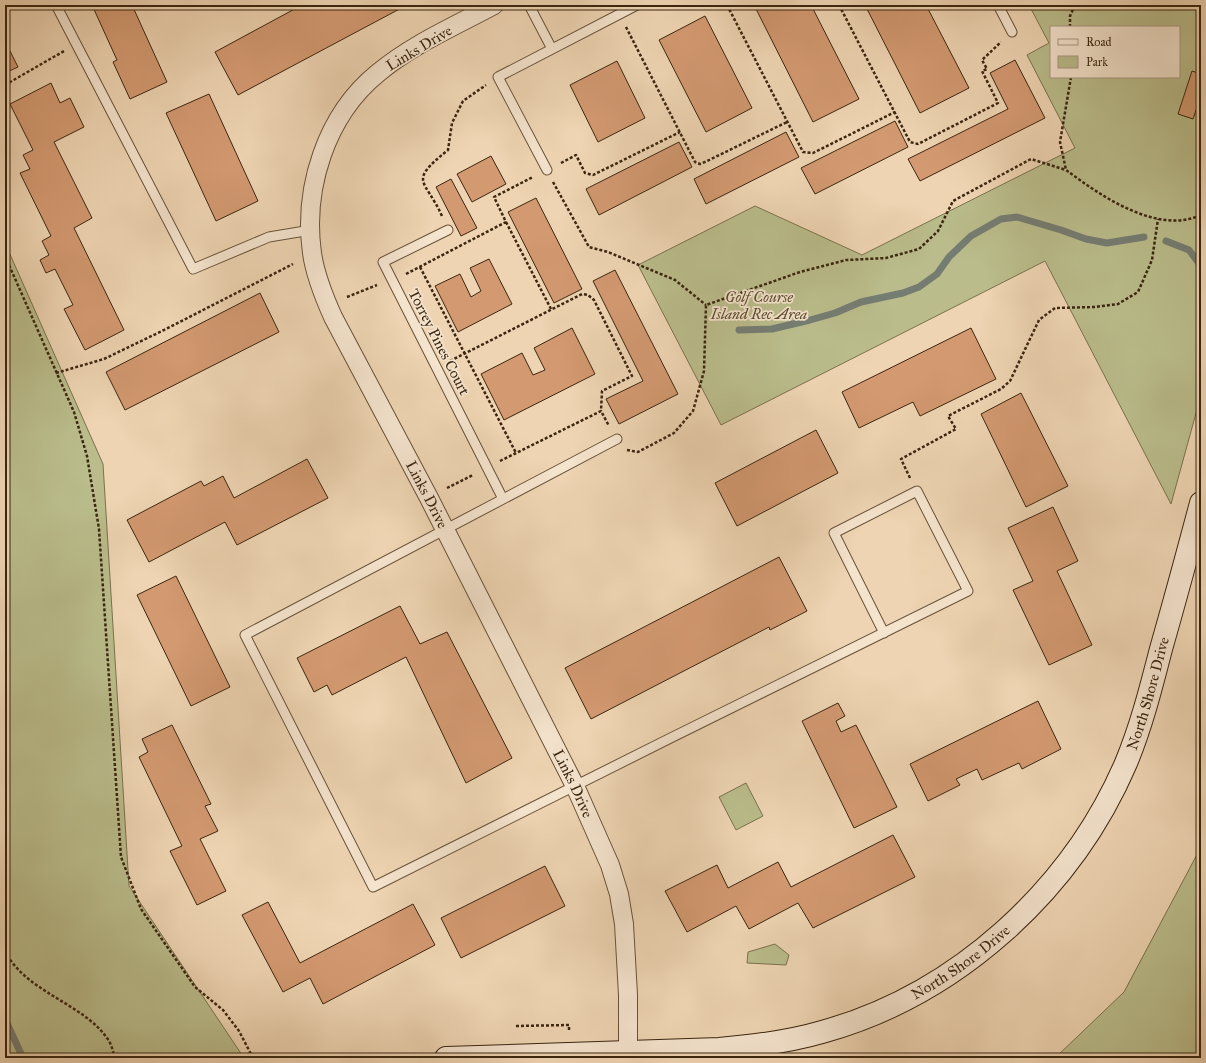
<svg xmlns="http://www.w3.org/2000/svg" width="1206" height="1063" font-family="'IM FELL Great Primer',serif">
  <rect width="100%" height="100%" fill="#eed4b2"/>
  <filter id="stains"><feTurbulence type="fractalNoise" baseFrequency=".005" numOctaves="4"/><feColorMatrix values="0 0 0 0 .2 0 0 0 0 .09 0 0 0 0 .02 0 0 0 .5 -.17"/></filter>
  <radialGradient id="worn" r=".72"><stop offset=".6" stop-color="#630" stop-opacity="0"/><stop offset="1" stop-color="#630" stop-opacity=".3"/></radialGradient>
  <!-- green -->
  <path fill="#babc8b" stroke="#7a714e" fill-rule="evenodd" d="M 1029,5 L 1201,5 L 1201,395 L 1171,504 L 1045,261 L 721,425 L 638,265 L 755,206 L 862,255 L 1075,148 L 1027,55 L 1049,43 ZM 1051,27 L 1179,27 L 1179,77 L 1051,77 Z
    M 5,243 L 103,464 L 129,886 L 244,1058 L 5,1058 Z
    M 746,783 L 763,816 L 736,830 L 719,797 Z
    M 1201,847 L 1201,1058 L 1055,1058 L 1124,992 Z
    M 775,944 L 789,955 L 786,965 L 747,963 L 748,952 Z"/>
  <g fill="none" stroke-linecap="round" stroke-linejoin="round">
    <!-- stream -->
    <path stroke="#757d72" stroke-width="7" d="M 1166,241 L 1189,250 L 1201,266
      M 739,330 L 772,329 L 810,320 L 835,313 L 861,302 L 903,293 L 919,287 L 937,274 L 949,257 L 971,236 L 1001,219 L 1017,217 L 1061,230 L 1086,239 L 1107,243 L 1144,237
      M 5,1019 L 23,1058"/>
  </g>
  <!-- building -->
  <path fill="#d39971" stroke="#3b2610" d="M 92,5 L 132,5 L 167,82 L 130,99 L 113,62 L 117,60 Z
    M 302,5 L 407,5 L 238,95 L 215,52 Z
    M 754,5 L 811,5 L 859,99 L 813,122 Z
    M 865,5 L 926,5 L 969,88 L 920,113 Z
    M 705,16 L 752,108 L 706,132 L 659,40 Z
    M 5,50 L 6,53 L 10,51 L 18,67 L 5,73 Z
    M 1015,60 L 1045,118 L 920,181 L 908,159 L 1008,109 L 990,73 Z
    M 617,61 L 645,118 L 598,142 L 570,85 Z
    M 1192,71 L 1201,74 L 1201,96 L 1193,119 L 1178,114 Z
    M 51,83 L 60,103 L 70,98 L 84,127 L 54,142 L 92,218 L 74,228 L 124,330 L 85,350 L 64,309 L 73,305 L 55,269 L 46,273 L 40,260 L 49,255 L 42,241 L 51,236 L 20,173 L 30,169 L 23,155 L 33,150 L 10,104 Z
    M 209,94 L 258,201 L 216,221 L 166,113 Z
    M 895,121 L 908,147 L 815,194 L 801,168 Z
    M 786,132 L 799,157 L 706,204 L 694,179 Z
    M 679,142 L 692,167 L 599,215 L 586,189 Z
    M 491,156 L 506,184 L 472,202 L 457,174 Z
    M 451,179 L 477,228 L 461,236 L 436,187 Z
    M 536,198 L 582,289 L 554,303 L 508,212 Z
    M 489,259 L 512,304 L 458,332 L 435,286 L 460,274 L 471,297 L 481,291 L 470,268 Z
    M 615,270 L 678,394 L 619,424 L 606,399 L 643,381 L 593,281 Z
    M 260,293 L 279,332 L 125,410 L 106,372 Z
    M 572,328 L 595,374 L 504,420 L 481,374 L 522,353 L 533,375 L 545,370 L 534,348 Z
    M 971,328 L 996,379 L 920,416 L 913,402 L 859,428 L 842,392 Z
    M 1021,393 L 1068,486 L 1026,507 L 981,414 Z
    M 816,430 L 838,473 L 737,526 L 715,483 Z
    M 307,459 L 328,498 L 237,545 L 225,522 L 149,562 L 127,520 L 201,481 L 204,486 L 223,476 L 234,498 Z
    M 1053,507 L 1078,561 L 1057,571 L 1092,645 L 1049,665 L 1013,590 L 1033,581 L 1008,528 Z
    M 779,557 L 807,611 L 770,630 L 769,627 L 591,719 L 565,668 Z
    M 176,576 L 230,687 L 191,706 L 137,595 Z
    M 400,606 L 420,644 L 447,632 L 512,758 L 466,783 L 406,657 L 332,695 L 327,685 L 314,692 L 297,658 Z
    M 1038,701 L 1061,749 L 1022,769 L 1019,763 L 982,780 L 977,769 L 956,779 L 960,785 L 928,801 L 910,764 Z
    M 838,703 L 845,716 L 836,721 L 841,732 L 856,725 L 897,807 L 854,828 L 802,721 Z
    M 172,725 L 211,804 L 205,806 L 218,831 L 200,839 L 226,891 L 197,905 L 170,851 L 182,846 L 139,757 L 148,752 L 142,739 Z
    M 893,835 L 915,877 L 813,928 L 798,903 L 749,929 L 736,906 L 687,932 L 665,891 L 717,865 L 728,888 L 778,862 L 791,887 Z
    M 545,866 L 565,906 L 461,958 L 441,918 Z
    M 268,902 L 300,963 L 413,904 L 435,945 L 323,1004 L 310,978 L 283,992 L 242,915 Z"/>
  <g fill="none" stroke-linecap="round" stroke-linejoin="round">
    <defs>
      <path id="lane" d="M 56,5 L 193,269 L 269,237 L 311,230
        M 529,5 L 552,49
        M 998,5 L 1012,32
        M 547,170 L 498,77 L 637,5
        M 448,230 L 383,262 L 503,499
        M 617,439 L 245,635 L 373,887 C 571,788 769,688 968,591 L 917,491 L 834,533 L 884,633"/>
      <g id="street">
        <path id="s1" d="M 494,5 C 455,26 413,44 378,73 C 326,115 303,188 312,253 C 315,275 324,297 333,317 L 429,498 L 575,786 L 610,865 L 619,894 L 624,924 L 628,995 L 628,1052"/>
      </g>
      <g id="secondary">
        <path id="s2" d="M 446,1058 L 719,1049 C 754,1046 788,1042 822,1032 C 956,995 1071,891 1126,763 C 1141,727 1151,688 1161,649 C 1175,600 1188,552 1201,503"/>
      </g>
    </defs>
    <!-- lane casing -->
    <use href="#lane" stroke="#685238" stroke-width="11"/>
    <!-- street casing -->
    <use href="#street" stroke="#685238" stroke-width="20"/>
    <!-- secondary casing -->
    <use href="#secondary" stroke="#3b2610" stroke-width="24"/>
    <!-- path -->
    <path stroke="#3b2610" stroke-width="2.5" stroke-dasharray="3 2" stroke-linecap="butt" d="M 727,5 L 803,152 L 813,153 L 895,112
      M 839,5 L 910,142 L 918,144 L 998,103 L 982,71 L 987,69 L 982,60 L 1001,42
      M 626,27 L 695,162 L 700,164 L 705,162 L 787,122
      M 1070,27 L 1070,16 L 1075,5
      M 1071,77 L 1060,142 L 1066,170 C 1101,196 1157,235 1201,215
      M 5,85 L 64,51
      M 561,163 L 576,155 L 585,173 L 593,175 L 680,132
      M 553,182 L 589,247 L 608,252 L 675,280 L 706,305
      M 442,216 C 425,178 407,183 448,150 L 452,123 L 463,101 L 486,85
      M 506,222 L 551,309
      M 5,256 L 74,412 L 87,456 L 99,529 L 121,857 L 141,909 L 195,987 L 223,1010 L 239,1031 L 253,1058
      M 420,267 L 516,453
      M 406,274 L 506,222 L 494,197 L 533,177
      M 347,297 L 377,285
      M 450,361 L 582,294 L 588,295 L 594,300 L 632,376 L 602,391 L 601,411
      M 56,373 L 104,359 L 164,330 L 293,264
      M 627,450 L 638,452 L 674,433 L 693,411 L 704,371 L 706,305 L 800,272 L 846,260 L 886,258 L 919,249 L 938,231 L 953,201 L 1031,159 L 1066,170
      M 500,461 L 601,411 L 609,426
      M 910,478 L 901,459 L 956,429 L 948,416 L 1001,389 L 1010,381 L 1039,320 L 1055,308 L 1095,307 L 1118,304 L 1138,292 L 1152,260 L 1158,219
      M 447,488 L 473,475
      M 5,951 C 26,993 86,1004 109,1041 C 112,1046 113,1052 115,1058
      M 516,1026 L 569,1025 L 569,1031"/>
    <!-- lane -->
    <use href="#lane" stroke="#f4e3cd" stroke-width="9"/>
    <!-- street -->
    <use href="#street" stroke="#f4e3cd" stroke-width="18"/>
    <!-- secondary -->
    <use href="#secondary" stroke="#f4e3cd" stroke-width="22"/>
  </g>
  <g text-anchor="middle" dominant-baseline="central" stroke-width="3.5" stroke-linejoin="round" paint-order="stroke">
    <!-- street labels -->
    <g font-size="15" fill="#3b2610" stroke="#f4e3cd">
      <text transform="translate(419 48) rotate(-31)">Links Drive</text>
      <text transform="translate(439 342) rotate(63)">Torrey Pines Court</text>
      <text stroke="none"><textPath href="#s1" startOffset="603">Links Drive</textPath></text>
      <text stroke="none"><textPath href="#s2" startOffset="870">North Shore Drive</textPath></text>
      <text stroke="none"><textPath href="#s1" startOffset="927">Links Drive</textPath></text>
      <text stroke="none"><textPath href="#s2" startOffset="534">North Shore Drive</textPath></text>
    </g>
    <!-- park labels -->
    <g font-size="15" font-style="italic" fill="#5b4c2f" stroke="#f4e3cd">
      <text x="759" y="297">Golf Course<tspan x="759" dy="17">Island Rec Area</tspan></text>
    </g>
  </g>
  <!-- margin -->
  <rect width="1206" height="1063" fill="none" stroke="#eed4b2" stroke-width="20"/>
  <rect x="6" y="6" width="1194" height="1051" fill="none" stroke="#3b2610" stroke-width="2"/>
  <rect x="10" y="10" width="1186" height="1043" fill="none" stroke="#3b2610"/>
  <!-- legend -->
  <rect x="1050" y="26" width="130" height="52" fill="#f4e3cd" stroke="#aa9781"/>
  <rect x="1058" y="39" width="20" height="6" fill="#f4e3cd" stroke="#aa9781"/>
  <text x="1086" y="46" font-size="12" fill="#3b2610">Road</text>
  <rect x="1058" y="56" width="20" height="12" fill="#babc8b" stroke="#aa9781"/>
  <text x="1086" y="66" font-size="12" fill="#3b2610">Park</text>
  <rect width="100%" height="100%" filter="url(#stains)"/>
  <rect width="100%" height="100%" fill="url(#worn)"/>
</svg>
